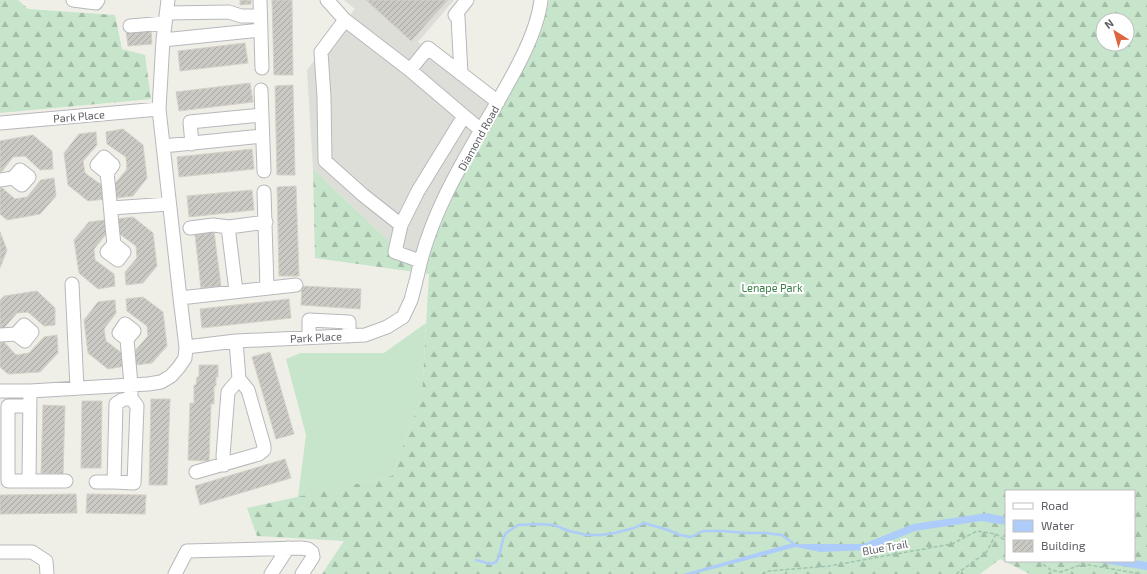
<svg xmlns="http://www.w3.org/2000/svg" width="1147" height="574" font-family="'Exo 2',sans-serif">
  <defs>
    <pattern id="forest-firs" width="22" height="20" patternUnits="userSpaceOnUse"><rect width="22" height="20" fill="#c6e5cb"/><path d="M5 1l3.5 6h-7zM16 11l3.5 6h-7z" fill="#a4bda9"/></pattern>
    <pattern id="building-hatch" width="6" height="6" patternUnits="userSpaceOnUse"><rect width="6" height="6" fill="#cbc9c4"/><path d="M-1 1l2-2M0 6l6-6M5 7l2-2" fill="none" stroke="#a8a7a3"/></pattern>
  </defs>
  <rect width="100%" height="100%" fill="#efefe7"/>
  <!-- industrial -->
  <path fill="#deded9" d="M 344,0 L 454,0 L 418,42 L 497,112 L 432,233 L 425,256 L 402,254 L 313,169 L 307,70 L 355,9 Z"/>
  <!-- grass -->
  <path fill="#c6e5cb" d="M 426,323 L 422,394 L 392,476 L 298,497 L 306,435 L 286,359 L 301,353 L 384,353 Z"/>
  <!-- forest -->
  <path fill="url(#forest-firs)" fill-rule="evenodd" d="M 0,0 L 18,0 L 28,9 L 115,15 L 122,49 L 145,55 L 151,99 L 0,113 Z
    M 549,0 L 1147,0 L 1147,574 L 1030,574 L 1000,559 L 980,574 L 322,574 L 344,541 L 257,536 L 247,508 L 392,476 L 422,394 L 429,274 L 315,258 L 313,169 L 402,254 L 425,256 L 432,233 L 497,112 L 546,13 ZM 1103,20 L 1127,20 L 1127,44 L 1103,44 ZM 1006,491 L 1134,491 L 1134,561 L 1006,561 Z"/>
  <!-- water -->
  <path fill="#adccf9" d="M 987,513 L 1006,517 L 1006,525 L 981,521 L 915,531 L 868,550 L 820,552 L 796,547 L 694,574 L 683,574 L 789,544 L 863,544 L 913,524 Z
    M 1134,560 L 1147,562 L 1147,570 L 1090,561 Z"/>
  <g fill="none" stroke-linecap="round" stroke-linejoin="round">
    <!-- stream -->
    <path stroke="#adccf9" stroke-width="2.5" d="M 476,560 L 491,564 L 496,562 L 499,557 L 503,539 L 506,533 L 518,525 L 537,524 L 554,525 L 569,531 L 587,535 L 600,535 L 615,533 L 634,528 L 644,523 L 668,530 L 680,535 L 691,537 L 703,531 L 723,531 L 746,533 L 765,533 L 782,535 L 794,544"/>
  </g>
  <!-- building -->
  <path fill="url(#building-hatch)" stroke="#d4d2c6" d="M 240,0 L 251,0 L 251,4 L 240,5 Z
    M 272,0 L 292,0 L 293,75 L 274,75 Z
    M 366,0 L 448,0 L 411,41 Z
    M 151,29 L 152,44 L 128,46 L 126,31 Z
    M 245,43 L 248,63 L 180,71 L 178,51 Z
    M 250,83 L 253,102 L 179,111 L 176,92 Z
    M 293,85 L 295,175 L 277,175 L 275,86 Z
    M 123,129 L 143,145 L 147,178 L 133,196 L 116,198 L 114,185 L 127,169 L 126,157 L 107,144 L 106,132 Z
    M 96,132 L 97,145 L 83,161 L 85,173 L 103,186 L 105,199 L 88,201 L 68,185 L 64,153 L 79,134 Z
    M 33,135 L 52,151 L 53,169 L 40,170 L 25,156 L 13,157 L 0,174 L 0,141 Z
    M 252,149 L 254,169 L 179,177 L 177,157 Z
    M 54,178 L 56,196 L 40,214 L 7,220 L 0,214 L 0,186 L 15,199 L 27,197 L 41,180 Z
    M 296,186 L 299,276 L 279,276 L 277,187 Z
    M 252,190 L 254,210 L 189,217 L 187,196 Z
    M 133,217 L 153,233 L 157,266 L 143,283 L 126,285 L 125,272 L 137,258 L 136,246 L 117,232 L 116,219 Z
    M 105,220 L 107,233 L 94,249 L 95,260 L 114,274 L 115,286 L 98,289 L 79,273 L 74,240 L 89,222 Z
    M 0,232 L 7,250 L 0,268 Z
    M 214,232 L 221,286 L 201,288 L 195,235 Z
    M 302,286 L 361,289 L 360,309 L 301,305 Z
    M 37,291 L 55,308 L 55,325 L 44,326 L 28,312 L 17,313 L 2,330 L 0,330 L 0,300 L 4,296 Z
    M 143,297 L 163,312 L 167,346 L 152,363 L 136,365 L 134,352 L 148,336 L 147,326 L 127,311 L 126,299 Z
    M 289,299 L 291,318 L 202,328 L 200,309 Z
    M 115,300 L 116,313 L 104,329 L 106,341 L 123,354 L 125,366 L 108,369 L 88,353 L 84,320 L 98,302 Z
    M 57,335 L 58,353 L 40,372 L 8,374 L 0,367 L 0,341 L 3,341 L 16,355 L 29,353 L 44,337 Z
    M 270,352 L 294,434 L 276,439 L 252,357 Z
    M 199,365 L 218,365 L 218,377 L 216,377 L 216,386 L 214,386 L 214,404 L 211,404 L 209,461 L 188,460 L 190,403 L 194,403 L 194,385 L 196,385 L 197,377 L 199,377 Z
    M 151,399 L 170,399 L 167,485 L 149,485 Z
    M 82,401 L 102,401 L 101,468 L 81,468 Z
    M 43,405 L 65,406 L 63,474 L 41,473 Z
    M 285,459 L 291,478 L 200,505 L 195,486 Z
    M 76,494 L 77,513 L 0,514 L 0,495 Z
    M 87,494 L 146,495 L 145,514 L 86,513 Z"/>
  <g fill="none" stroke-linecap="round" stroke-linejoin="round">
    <defs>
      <path id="minor" d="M 73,0 L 96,3 L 98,0
        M 260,0 L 262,68
        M 327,0 L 345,20 L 321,52 L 324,97 L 325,161 L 363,195 L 401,225 L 418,191 L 464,116 L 481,130
        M 167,13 L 229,12 L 241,16 L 260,16
        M 345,20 L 410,70 L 428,48 L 498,102
        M 130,26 L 165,23
        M 163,40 L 261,30
        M 410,70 L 464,116
        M 461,74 L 458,17 L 455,15 L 467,0
        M 261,90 L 264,171
        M 0,123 L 159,109
        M 192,144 L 190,122 L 262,115
        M 163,146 L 262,136
        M 107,173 L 113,165 L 104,157 L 97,165 L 107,173 C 110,196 111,220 114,244 L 107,252 L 118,260 L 124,252 L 114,244
        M 0,180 L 13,178 L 20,170 L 29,177 L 22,185 L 13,178
        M 264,192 L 267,288
        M 111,208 L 169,204
        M 401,225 L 395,252 L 420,261
        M 228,227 L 236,291
        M 190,228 L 213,225 L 229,227 L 266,222
        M 417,277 C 429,216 463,161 494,108 C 512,77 537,35 541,0
        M 72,284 L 77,388
        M 180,298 L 296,285
        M 0,335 L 16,334 L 25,341 L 32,332 L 24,325 L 16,334
        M 309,338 L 309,320 L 349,322 L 349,336
        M 127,339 L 134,331 L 125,324 L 119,333 L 127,339 L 131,385 L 131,398 L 137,406 L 134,483 L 114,482 L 116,404 L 122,400 L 131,398
        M 186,347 L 236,341 L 365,335 L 387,327 L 403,317 L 411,300 L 416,281
        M 0,391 L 30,391 L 148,384 L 161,382 L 171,376 L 179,367 L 185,358 L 186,347 L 180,298 L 159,109 L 163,40 L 168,0
        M 30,406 L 8,406 L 8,481 L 29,481 L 30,391
        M 224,465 L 223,456 L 228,392 L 239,379
        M 196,472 L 259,454 L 264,450 L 264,446 L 248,390 L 239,379 L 236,341
        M 29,481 L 66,481
        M 96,482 L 114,482
        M 0,552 L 32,552 L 46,561 L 47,574
        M 175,574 L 187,551 L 301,548 L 308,549 L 312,552 L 313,557 L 302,574
        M 271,574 L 288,548"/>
    </defs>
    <!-- minor casing -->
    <use href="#minor" stroke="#b7b8bc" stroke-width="15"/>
    <!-- path -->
    <path stroke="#9fc5b0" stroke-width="1.5" stroke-dasharray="4 2" stroke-linecap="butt" d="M 1038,561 L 1051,570 L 1061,572 L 1083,564 L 1141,574
      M 762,574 L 769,571 L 829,566 L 952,544 L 977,531 L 996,534 L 1006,541
      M 956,574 L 986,553 L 996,534"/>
    <!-- minor -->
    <use href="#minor" stroke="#fff" stroke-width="13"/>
  </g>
  <g text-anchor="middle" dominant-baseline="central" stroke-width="4" stroke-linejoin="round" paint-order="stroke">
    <!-- street labels -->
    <g font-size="11" fill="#5e6066" stroke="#fff">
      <text transform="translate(79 116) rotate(-5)">Park Place</text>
      <text transform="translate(478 138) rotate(-61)">Diamond Road</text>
      <text transform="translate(316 337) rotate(-3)">Park Place</text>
      <text transform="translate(885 547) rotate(-10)">Blue Trail</text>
    </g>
    <!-- park labels -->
    <g font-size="11" fill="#3b8049" stroke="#fff">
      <text x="772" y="287">Lenape Park</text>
    </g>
  </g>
  <!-- legend -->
  <rect x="1005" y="490" width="130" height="72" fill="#ffffff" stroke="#bfbfc2"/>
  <rect x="1013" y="503" width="20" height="6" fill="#ffffff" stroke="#bfbfc2"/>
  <text x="1041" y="510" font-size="12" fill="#5e6066">Road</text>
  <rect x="1013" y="520" width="20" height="12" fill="#adccf9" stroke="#bfbfc2"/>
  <text x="1041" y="530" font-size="12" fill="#5e6066">Water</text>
  <rect x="1013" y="540" width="20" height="12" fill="url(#building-hatch)" stroke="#bfbfc2"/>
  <text x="1041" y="550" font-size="12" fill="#5e6066">Building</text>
  <!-- north arrow -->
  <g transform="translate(1115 32) rotate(323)"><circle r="19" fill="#ffffff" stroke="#bfbfc2"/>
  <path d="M0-3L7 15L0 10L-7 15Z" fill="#dd653f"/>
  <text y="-6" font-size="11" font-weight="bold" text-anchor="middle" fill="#5e6066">N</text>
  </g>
</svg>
